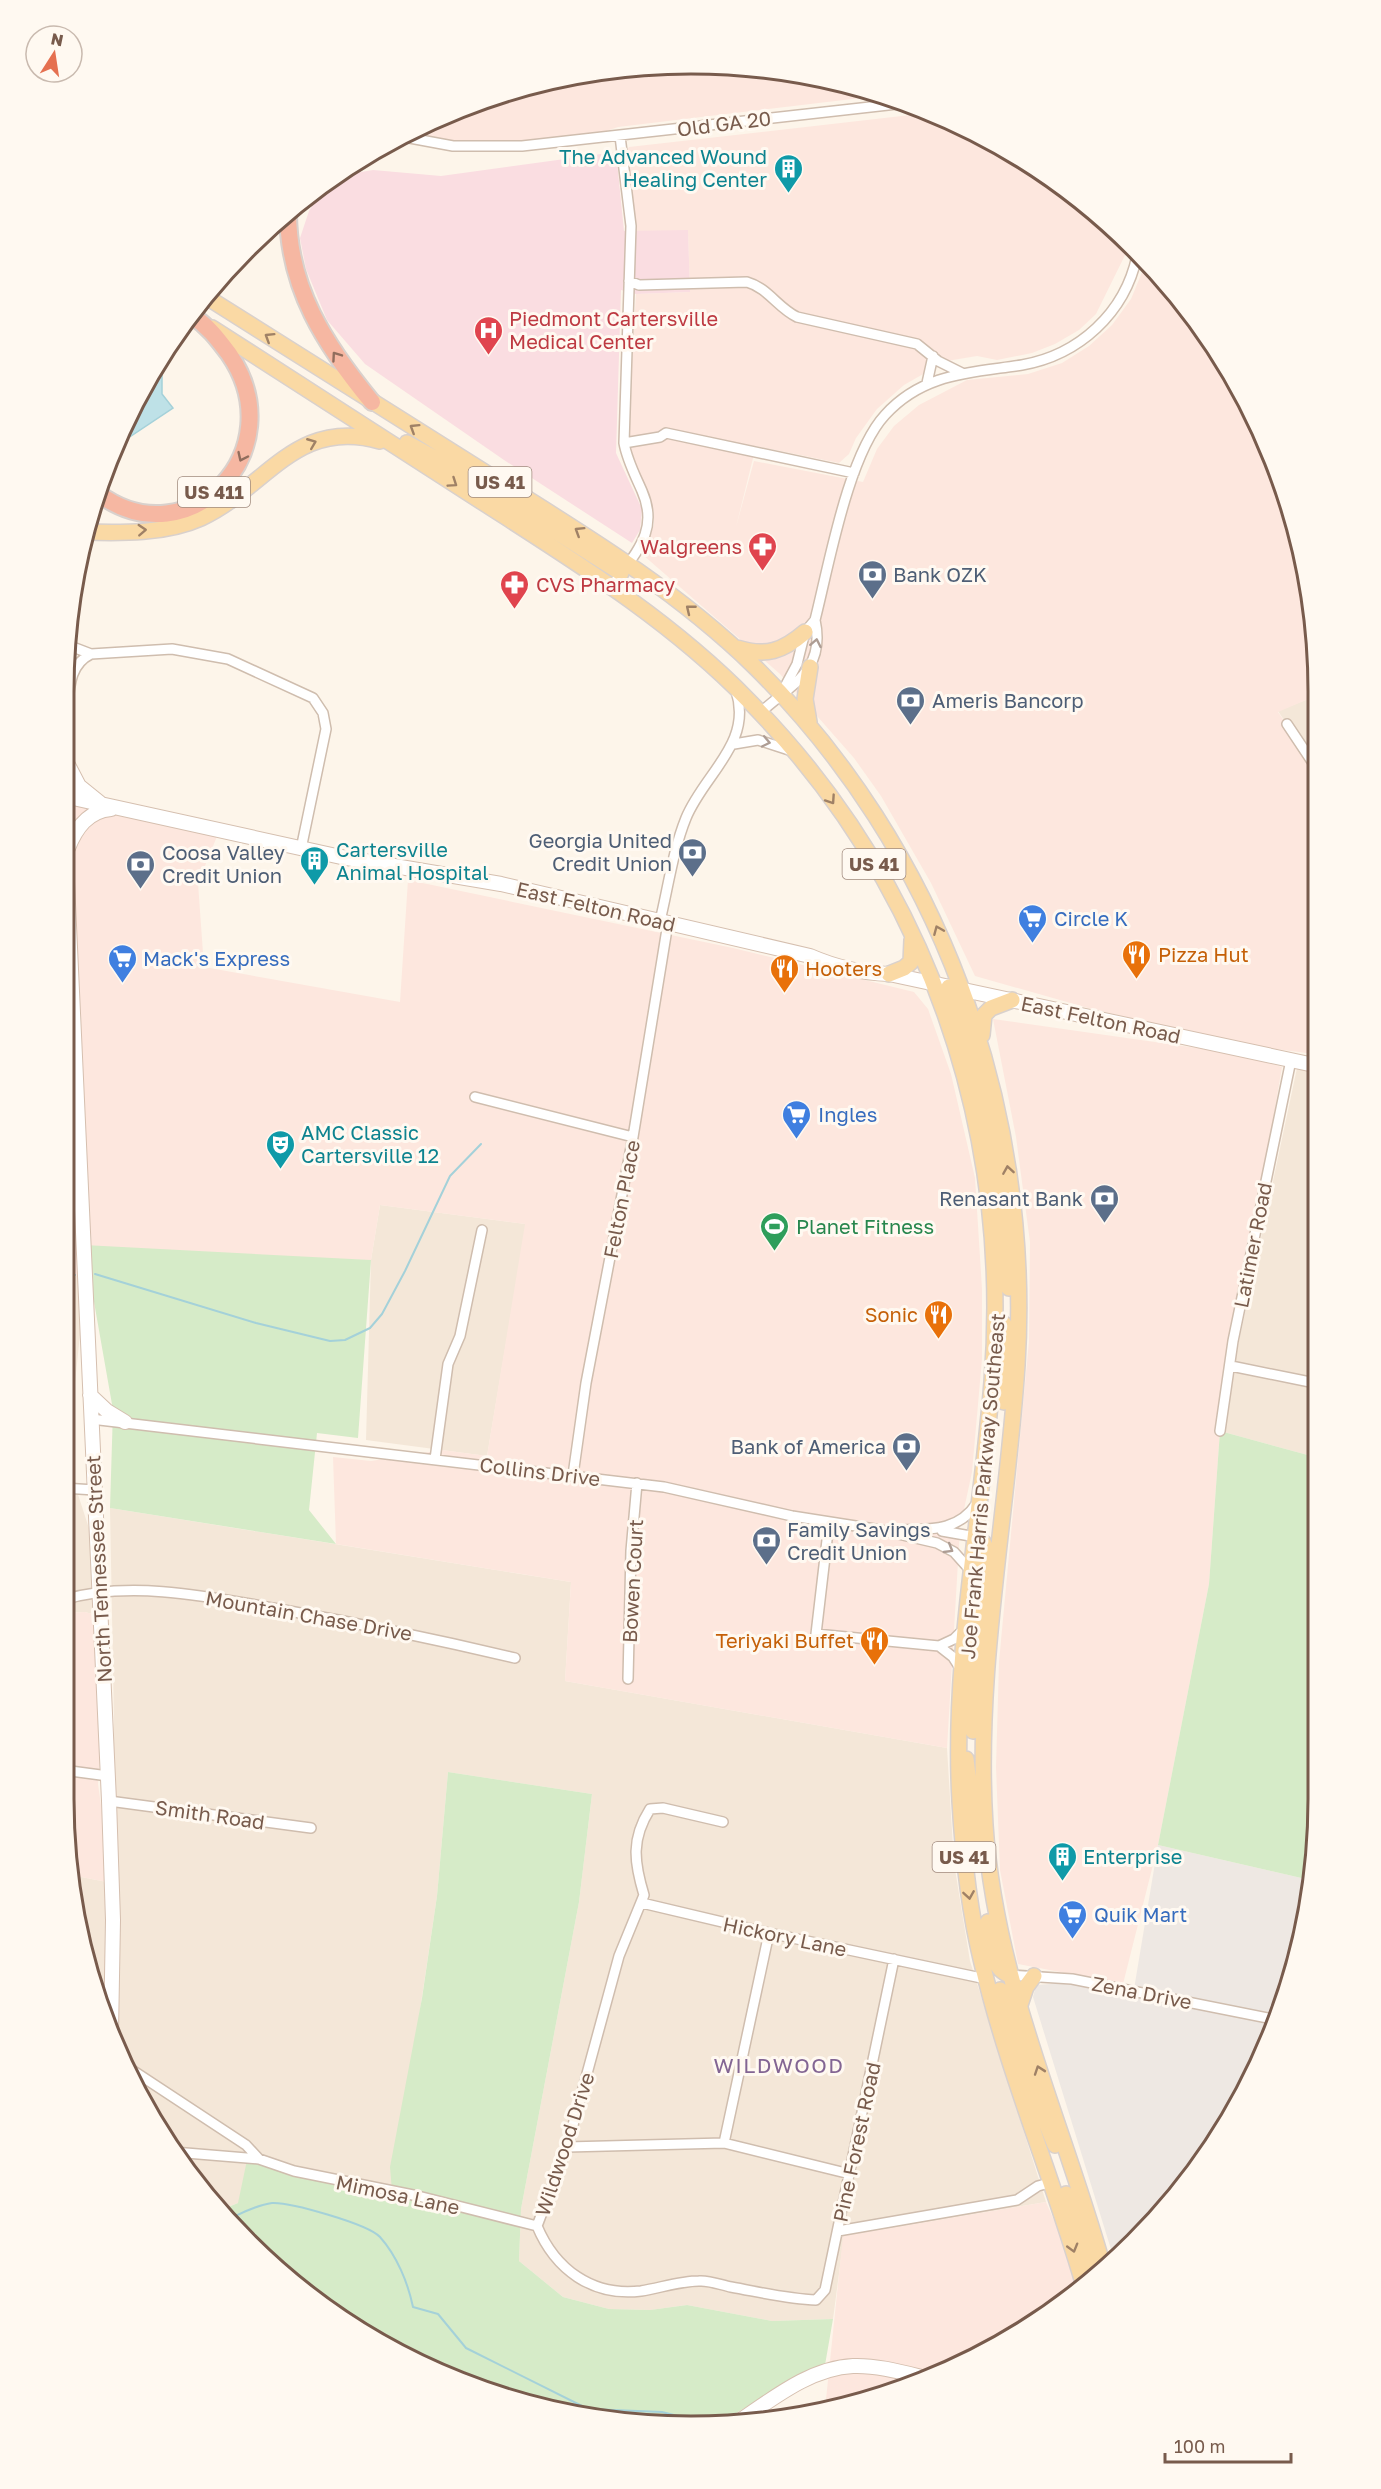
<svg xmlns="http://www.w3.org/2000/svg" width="1381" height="2489" font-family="'Golos Text',sans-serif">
  <rect width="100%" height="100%" fill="#fdf5ea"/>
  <!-- residential -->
  <path fill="#f4e7d8" d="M 1313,697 L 1313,764 L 1278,711 Z
    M 1297,1068 L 1314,1072 L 1315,1457 L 1220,1431 Z
    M 380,1205 L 526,1224 L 487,1456 L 366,1440 L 371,1260 Z
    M 64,1272 L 86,1278 L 71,1420 L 71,1473 L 98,1556 L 100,1616 L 85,1612 L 63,1613 Z
    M 110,1508 L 571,1582 L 565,1681 L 947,1748 L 954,1863 L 970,1961 L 1046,2202 L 844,2236 L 833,2319 L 772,2321 L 687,2305 L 650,2310 L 609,2309 L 563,2297 L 519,2261 L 521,2209 L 579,1902 L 592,1794 L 448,1772 L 437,1896 L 393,2192 L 238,2203 L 220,2210 L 193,2181 L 147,2112 L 96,2001 L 75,1921 L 71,1875 L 112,1883 L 112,2017 L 114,1721 Z"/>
  <!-- commercial -->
  <path fill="#fde7de" d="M 649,64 L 772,68 L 886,95 L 618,127 L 578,141 L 451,148 L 400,136 L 413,128 L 528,84 Z
    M 928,113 L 1004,147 L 1104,219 L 1129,247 L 1096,314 L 1079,330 L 1055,344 L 1032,353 L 997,360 L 977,356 L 947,361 L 925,373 L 904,385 L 877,409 L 856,438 L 849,454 L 839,463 L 756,446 L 736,527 L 754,461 L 863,482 L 877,449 L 894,426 L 919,405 L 967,380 L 1028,374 L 1062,363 L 1089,346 L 1112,325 L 1131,299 L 1145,265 L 1212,342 L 1270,451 L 1313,609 L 1313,697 L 1278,712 L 1313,763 L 1314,1054 L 1245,1045 L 1088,1008 L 975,976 L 931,883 L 881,796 L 854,758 L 780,674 L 643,555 L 654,525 L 654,512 L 633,460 L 628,427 L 636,294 L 690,292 L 688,231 L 636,231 L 626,151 L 629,147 Z
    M 64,804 L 220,829 L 198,883 L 204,967 L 400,1002 L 408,880 L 733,948 L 914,992 L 928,1009 L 951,1074 L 975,1178 L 982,1289 L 982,1359 L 972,1472 L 960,1528 L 947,1748 L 565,1681 L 571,1582 L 336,1544 L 333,1457 L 371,1461 L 442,1450 L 487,1456 L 525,1224 L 380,1205 L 371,1260 L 85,1255 L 86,1278 L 64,1272 Z
    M 993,1019 L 1239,1054 L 1282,1067 L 1220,1431 L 1209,1584 L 1158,1845 L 1123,1984 L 1018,1964 L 1000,1870 L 996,1767 L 999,1662 L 1029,1341 L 1030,1242 L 1016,1137 Z
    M 85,1612 L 100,1616 L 104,1709 L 98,1784 L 112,1883 L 71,1875 L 63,1798 L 63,1613 Z
    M 1046,2202 L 1083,2287 L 1039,2320 L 931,2378 L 853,2405 L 825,2409 L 843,2236 Z"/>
  <!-- industrial -->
  <path fill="#eee8e3" d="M 1158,1845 L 1310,1880 L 1297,1961 L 1234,2112 L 1188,2181 L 1114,2259 L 1033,1997 L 1036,1985 L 1065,1983 L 1133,1995 Z"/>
  <!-- medical -->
  <path fill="#fadde1" d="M 616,152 L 624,231 L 688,230 L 690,292 L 636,294 L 621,290 L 616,453 L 642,509 L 640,530 L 632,543 L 504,460 L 365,364 L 327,320 L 306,269 L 300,238 L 309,211 L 317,198 L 339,180 L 355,173 L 373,170 L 441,176 Z"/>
  <!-- green -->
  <path fill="#d6ebc8" d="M 84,1245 L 371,1260 L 358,1438 L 317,1433 L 309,1510 L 336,1544 L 110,1508 L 113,1410 Z
    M 1220,1431 L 1315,1457 L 1317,1839 L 1310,1880 L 1158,1845 L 1209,1584 Z
    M 448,1772 L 592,1794 L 579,1902 L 521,2209 L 519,2261 L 563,2297 L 609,2309 L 650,2310 L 687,2305 L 772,2321 L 833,2319 L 825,2365 L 802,2374 L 716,2425 L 649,2425 L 528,2405 L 450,2378 L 342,2320 L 277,2270 L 221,2210 L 238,2203 L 247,2160 L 392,2191 L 390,2167 L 422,1998 L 437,1896 Z"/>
  <!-- water -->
  <path fill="#bee1e7" stroke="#a4d1d9" stroke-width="1.5" d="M 160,373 L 162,374 L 162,394 L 173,408 L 119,444 L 145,382 Z"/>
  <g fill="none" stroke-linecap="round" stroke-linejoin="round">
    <!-- stream -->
    <path stroke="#a4d1d9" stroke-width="2" d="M 64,1272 L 75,1275
      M 95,1274 L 256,1323 L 330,1341 L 345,1340 L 370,1328 L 382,1314 L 405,1271 L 450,1176 L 481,1144
      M 229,2219 C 242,2213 256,2205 272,2203 C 290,2202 368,2224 380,2237 C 397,2256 408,2283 413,2307 L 438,2314 L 466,2348 L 588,2409 L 662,2412 L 709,2424"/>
    <defs>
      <path id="street" d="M 399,136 L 453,146 L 522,146 L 906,103
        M 629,281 L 639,285 L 747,282 C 768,288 778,308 797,317 L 917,344 L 938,361 L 962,373
        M 927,383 L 933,356
        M 624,443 L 660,437 L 666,433 L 854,473
        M 612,586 C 634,554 660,532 642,491 C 635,475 627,460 624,443 L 631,226 L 620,136
        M 65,644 L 91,654 L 172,649 L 228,659 L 313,698 L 323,713 L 326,729 L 301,849
        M 781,694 L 797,664 L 805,632 L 815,620 C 829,565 848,455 885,415 C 923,373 970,373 1022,365 C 1079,355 1125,313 1137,256
        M 761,712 C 792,684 826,670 815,620
        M 66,720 C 70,695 66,666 91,654
        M 1287,724 L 1313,763
        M 734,744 L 758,740 L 789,750
        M 660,921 C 668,888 673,850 686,818 C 704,774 753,743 736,691
        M 475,1097 L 633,1137
        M 64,1163 L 81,1162
        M 1231,1366 L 1315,1383
        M 91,1419 L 664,1487 L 792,1516 L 881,1530 L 937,1543 L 954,1552 L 971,1571
        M 1220,1431 L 1233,1341 L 1291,1060
        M 435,1459 L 448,1364 L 460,1336 L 482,1230
        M 573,1475 L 586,1383 L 633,1137 L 668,923
        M 63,1488 L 95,1490
        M 829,1523 L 816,1634 L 939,1646 L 954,1639 L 965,1628
        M 895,1530 C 927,1529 958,1533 977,1503
        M 942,1531 L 976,1537
        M 63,1600 C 131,1579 216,1598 284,1610 C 362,1624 439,1640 515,1658
        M 939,1646 L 953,1657 L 960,1668
        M 628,1679 L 631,1551 L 637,1483
        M 63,1770 L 108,1776
        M 109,1801 L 311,1828
        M 723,1822 L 663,1808 L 650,1809 C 631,1839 634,1862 644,1895 L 619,1956 L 567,2147 L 537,2226 C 555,2269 592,2297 641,2291 C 660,2288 680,2281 699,2281 C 709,2280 721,2285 731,2287 C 759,2292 787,2299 816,2300 L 825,2290 L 894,1959
        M 642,1903 L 769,1933 L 986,1979
        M 1010,1975 L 1072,1979 L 1273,2019
        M 126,2066 L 246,2145 L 259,2159
        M 724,2143 L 769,1933
        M 567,2147 L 724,2143 L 850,2174
        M 174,2152 L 259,2159 L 294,2171 L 418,2196 L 537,2226
        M 838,2231 L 1017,2200 L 1038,2186 L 1053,2182"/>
      <path id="secondary" d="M 67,763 L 79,786 L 100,803
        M 64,785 L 64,713
        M 64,796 L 341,857 L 501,884 L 810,956 C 835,967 862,973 889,974 L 1314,1065
        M 64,816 L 109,1801 L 113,1920 L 111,2033
        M 68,848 C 76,828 88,811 111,809
        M 90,1395 L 107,1411 L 125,1422
        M 735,2424 C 770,2401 809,2368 853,2366 C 878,2365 905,2373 930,2379"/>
      <path id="primary" d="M 205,296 C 298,355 392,414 486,473 C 580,532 674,588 754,666 C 939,848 1033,1107 1017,1365 C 1007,1519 975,1671 985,1825 C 995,1981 1063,2122 1104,2270
        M 212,328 C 304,387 395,446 487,505 C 579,564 671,621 748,700 C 928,882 1012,1128 992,1382 C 981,1521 952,1661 960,1801 C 963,1855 969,1910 982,1963 C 1008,2073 1053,2178 1084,2286
        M 407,443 L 475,480 L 621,573
        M 84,532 C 121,533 166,534 201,518 C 267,487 296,417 380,441
        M 737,648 C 766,657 783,651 805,632
        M 809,722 L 805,699 L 810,667
        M 889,974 L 904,968 L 911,962 L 912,940
        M 949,987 L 988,1126 L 1000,1195 L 1009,1288
        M 982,1035 L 984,1015 L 991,1008 L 1012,1000
        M 1004,1402 L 1004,1324
        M 973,1731 L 974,1668 L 986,1549 L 983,1542 L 976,1537
        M 966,1759 L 977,1848
        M 988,1922 C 991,1940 990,1969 1010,1975
        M 1000,1990 L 1029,2081 L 1055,2145
        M 1019,2008 L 1026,1987 L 1034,1976
        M 1066,2194 L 1095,2277"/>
      <path id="highway" d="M 288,212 C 288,288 325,345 372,402
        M 99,494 C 189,560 295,450 229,354 C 217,338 208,326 191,315"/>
    </defs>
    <!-- street casing -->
    <use href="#street" stroke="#cfbdae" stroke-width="12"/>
    <!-- secondary casing -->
    <use href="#secondary" stroke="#d5bfaf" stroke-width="16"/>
    <!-- primary casing -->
    <use href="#primary" stroke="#d9d1cd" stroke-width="18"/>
    <!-- highway casing -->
    <use href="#highway" stroke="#d9d1cd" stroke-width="20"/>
    <!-- street -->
    <use href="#street" stroke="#fff" stroke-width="9"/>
    <!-- secondary -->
    <use href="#secondary" stroke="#fff" stroke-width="14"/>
    <!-- primary -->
    <use href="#primary" stroke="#fad9a4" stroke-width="15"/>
    <!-- highway -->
    <use href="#highway" stroke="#f6b7a2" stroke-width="16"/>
  </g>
  <!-- one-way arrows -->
  <defs><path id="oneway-chevron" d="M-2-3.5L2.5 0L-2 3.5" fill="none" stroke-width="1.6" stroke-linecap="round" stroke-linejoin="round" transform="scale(1.5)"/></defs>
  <g stroke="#9f8166">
    <use href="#oneway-chevron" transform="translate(269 337) rotate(-148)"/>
    <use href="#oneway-chevron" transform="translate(414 428) rotate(-148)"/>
    <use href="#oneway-chevron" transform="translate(312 443) rotate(-22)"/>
    <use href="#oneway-chevron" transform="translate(453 483) rotate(34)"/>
    <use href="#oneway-chevron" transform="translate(142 530) rotate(-3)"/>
    <use href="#oneway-chevron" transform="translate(579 531) rotate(-148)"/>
    <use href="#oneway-chevron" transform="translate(690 609) rotate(-141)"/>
    <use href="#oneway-chevron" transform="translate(831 800) rotate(56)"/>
    <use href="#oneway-chevron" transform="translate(938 930) rotate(-113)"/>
    <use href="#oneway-chevron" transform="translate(1008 1170) rotate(-99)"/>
    <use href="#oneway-chevron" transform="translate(969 1895) rotate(81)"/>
    <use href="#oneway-chevron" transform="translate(1039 2070) rotate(-109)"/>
    <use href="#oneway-chevron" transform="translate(1073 2248) rotate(74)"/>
  </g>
  <g stroke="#916d5d">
    <use href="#oneway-chevron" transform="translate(336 356) rotate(-125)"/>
    <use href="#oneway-chevron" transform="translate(242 457) rotate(115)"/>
  </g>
  <g stroke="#ae9d94">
    <use href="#oneway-chevron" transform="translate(816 643) rotate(-79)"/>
    <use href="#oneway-chevron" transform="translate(766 742) rotate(12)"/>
    <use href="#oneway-chevron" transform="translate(949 1549) rotate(31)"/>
  </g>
  <!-- icons -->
  <defs>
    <symbol id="building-pin" viewBox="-11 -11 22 30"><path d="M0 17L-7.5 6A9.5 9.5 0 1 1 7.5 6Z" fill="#0f9aa8" stroke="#fff9f1"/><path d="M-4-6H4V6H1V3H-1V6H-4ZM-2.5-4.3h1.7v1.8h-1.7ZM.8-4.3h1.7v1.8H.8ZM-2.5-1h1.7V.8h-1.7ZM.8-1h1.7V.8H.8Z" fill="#fff"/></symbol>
    <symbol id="hospital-pin" viewBox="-11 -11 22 30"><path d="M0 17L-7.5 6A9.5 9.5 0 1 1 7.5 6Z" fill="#e0444e" stroke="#fff9f1"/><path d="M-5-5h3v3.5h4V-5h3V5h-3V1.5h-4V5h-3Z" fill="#fff"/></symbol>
    <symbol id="pharmacy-pin" viewBox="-11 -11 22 30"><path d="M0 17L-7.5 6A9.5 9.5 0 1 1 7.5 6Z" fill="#e0444e" stroke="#fff9f1"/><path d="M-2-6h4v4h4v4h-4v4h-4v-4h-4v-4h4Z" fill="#fff"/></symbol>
    <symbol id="bank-pin" viewBox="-11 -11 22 30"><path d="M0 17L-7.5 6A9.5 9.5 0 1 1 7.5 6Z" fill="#5c6f8a" stroke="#fff9f1"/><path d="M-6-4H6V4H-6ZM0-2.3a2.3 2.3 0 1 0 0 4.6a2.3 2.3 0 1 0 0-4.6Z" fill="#fff"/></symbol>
    <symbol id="supermarket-pin" viewBox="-11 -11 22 30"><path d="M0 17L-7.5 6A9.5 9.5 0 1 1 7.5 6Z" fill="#3f7fe0" stroke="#fff9f1"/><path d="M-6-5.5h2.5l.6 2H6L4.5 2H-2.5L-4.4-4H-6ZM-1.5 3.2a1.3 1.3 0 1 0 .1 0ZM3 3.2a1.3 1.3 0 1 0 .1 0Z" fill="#fff"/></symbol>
    <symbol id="restaurant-pin" viewBox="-11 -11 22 30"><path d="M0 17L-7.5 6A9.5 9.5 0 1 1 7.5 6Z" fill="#e8710a" stroke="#fff9f1"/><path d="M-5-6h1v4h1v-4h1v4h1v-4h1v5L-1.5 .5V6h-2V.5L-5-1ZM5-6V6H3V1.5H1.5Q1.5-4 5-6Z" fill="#fff"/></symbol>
    <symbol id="theatre-pin" viewBox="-11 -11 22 30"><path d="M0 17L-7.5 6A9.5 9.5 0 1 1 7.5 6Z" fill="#0f9aa8" stroke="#fff9f1"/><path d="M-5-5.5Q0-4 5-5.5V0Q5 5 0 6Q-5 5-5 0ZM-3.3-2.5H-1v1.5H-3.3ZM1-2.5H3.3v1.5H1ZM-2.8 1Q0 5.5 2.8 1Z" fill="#fff"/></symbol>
    <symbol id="stadium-pin" viewBox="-11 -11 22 30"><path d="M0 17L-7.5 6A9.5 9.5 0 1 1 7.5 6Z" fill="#2e9e5b" stroke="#fff9f1"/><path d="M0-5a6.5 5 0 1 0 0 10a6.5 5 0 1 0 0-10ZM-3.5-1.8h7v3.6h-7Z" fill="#fff"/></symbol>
  </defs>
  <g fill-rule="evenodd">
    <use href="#building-pin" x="772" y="152" width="33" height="45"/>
    <use href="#hospital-pin" x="472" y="314" width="33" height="45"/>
    <use href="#pharmacy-pin" x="746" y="530" width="33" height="45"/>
    <use href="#bank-pin" x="856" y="558" width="33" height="45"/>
    <use href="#pharmacy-pin" x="498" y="568" width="33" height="45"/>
    <use href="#bank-pin" x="894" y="684" width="33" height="45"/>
    <use href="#bank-pin" x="676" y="836" width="33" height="45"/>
    <use href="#building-pin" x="298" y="844" width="33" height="45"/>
    <use href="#bank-pin" x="124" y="848" width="33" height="45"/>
    <use href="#supermarket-pin" x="1016" y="902" width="33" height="45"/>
    <use href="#restaurant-pin" x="1120" y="938" width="33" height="45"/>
    <use href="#supermarket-pin" x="106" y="942" width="33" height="45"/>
    <use href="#restaurant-pin" x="768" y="952" width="33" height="45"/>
    <use href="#supermarket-pin" x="780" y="1098" width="33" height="45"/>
    <use href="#theatre-pin" x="264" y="1128" width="33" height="45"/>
    <use href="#bank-pin" x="1088" y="1182" width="33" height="45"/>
    <use href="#stadium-pin" x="758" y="1210" width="33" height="45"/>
    <use href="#restaurant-pin" x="922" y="1298" width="33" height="45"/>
    <use href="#bank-pin" x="890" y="1430" width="33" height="45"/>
    <use href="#bank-pin" x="750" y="1524" width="33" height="45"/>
    <use href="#restaurant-pin" x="858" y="1624" width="33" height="45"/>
    <use href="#building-pin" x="1046" y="1840" width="33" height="45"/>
    <use href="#supermarket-pin" x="1056" y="1898" width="33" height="45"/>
  </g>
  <g text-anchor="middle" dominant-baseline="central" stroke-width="6" stroke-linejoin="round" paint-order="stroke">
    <!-- shield labels -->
    <g fill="#fff9f1" stroke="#a08a7e" stroke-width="1.5">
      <rect x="468.5" y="467" width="63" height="30" rx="4.5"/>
      <rect x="178" y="477" width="72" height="30" rx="4.5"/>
      <rect x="842.5" y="849" width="63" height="30" rx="4.5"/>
      <rect x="932.5" y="1842" width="63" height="30" rx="4.5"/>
    </g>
    <g font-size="18" font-weight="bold" fill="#785b4c">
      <text x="500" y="482">US 41</text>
      <text x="214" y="492">US 411</text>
      <text x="874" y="864">US 41</text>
      <text x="964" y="1857">US 41</text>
    </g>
    <!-- street labels -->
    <g font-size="20" fill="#785b4c" stroke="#fff9f1">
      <text transform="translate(724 123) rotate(-7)">Old GA 20</text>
      <text transform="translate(596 906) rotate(13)">East Felton Road</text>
      <text transform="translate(1101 1019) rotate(12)">East Felton Road</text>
      <text transform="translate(621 1199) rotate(-79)">Felton Place</text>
      <text transform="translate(1252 1245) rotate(-79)">Latimer Road</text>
      <text transform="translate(540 1471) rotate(7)">Collins Drive</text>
      <text transform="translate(982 1486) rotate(-85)">Joe Frank Harris Parkway Southeast</text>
      <text transform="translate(98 1569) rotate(-93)">North Tennessee Street</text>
      <text transform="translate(632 1581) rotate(-87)">Bowen Court</text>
      <text transform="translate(309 1615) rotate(10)">Mountain Chase Drive</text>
      <text transform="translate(210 1814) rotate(8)">Smith Road</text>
      <text transform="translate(785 1936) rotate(12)">Hickory Lane</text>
      <text transform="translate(1142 1992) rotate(11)">Zena Drive</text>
      <text transform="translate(856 2142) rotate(-78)">Pine Forest Road</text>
      <text transform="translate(564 2144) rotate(-72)">Wildwood Drive</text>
      <text transform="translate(398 2194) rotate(12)">Mimosa Lane</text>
    </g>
    <!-- culture labels -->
    <g font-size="20" fill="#0d838f" stroke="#fff9f1" text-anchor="start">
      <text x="767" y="156" text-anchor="end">The Advanced Wound<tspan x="767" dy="23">Healing Center</tspan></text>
      <text x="336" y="849">Cartersville<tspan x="336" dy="23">Animal Hospital</tspan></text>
      <text x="301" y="1132">AMC Classic<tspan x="301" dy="23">Cartersville 12</tspan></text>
      <text x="1083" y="1856">Enterprise</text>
    </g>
    <!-- health labels -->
    <g font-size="20" fill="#be3a42" stroke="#fff9f1" text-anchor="start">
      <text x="509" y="318">Piedmont Cartersville<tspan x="509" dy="23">Medical Center</tspan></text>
      <text x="742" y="546" text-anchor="end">Walgreens</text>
      <text x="536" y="584">CVS Pharmacy</text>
    </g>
    <!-- service labels -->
    <g font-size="20" fill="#4e5e75" stroke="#fff9f1" text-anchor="start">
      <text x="893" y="574">Bank OZK</text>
      <text x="932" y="700">Ameris Bancorp</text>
      <text x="672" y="840" text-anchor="end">Georgia United<tspan x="672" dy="23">Credit Union</tspan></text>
      <text x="162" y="852">Coosa Valley<tspan x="162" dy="23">Credit Union</tspan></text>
      <text x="1083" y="1198" text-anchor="end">Renasant Bank</text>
      <text x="886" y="1446" text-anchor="end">Bank of America</text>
      <text x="787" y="1529">Family Savings<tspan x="787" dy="23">Credit Union</tspan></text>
    </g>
    <!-- shop labels -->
    <g font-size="20" fill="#366cbe" stroke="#fff9f1" text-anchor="start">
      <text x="1054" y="918">Circle K</text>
      <text x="143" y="958">Mack's Express</text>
      <text x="818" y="1114">Ingles</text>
      <text x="1094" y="1914">Quik Mart</text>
    </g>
    <!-- food labels -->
    <g font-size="20" fill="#c56008" stroke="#fff9f1" text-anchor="start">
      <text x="1158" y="954">Pizza Hut</text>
      <text x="805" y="968">Hooters</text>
      <text x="918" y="1314" text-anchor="end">Sonic</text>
      <text x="854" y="1640" text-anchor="end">Teriyaki Buffet</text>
    </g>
    <!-- leisure labels -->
    <g font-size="20" fill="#27864d" stroke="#fff9f1" text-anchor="start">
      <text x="796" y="1226">Planet Fitness</text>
    </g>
    <!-- neighbourhood labels -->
    <g font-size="21" letter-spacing="1.5" fill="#836593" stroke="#fff9f1">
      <text x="779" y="2065">WILDWOOD</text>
    </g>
  </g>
  <!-- crop -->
  <path d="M0 0H1381V2489H0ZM691 74H691A617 617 0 0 1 1308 691V1799A617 617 0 0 1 691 2416H691A617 617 0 0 1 74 1799V691A617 617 0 0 1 691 74Z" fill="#fff9f1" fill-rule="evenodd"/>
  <path fill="none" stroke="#785b4c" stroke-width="3" d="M691 74H691A617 617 0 0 1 1308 691V1799A617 617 0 0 1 691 2416H691A617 617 0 0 1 74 1799V691A617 617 0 0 1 691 74Z"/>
  <!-- north arrow -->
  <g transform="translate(54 54) rotate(12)"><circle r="28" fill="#fff9f1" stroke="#c9baaf" stroke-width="1.5"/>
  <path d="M0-4.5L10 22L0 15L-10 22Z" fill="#e57050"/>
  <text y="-9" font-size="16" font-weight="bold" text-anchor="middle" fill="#785b4c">N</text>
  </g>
  <!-- scale -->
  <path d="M1165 2453v9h126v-9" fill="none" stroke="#785b4c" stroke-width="3"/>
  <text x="1174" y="2453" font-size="18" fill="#785b4c" stroke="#fff9f1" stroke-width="4.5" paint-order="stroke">100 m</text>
</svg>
